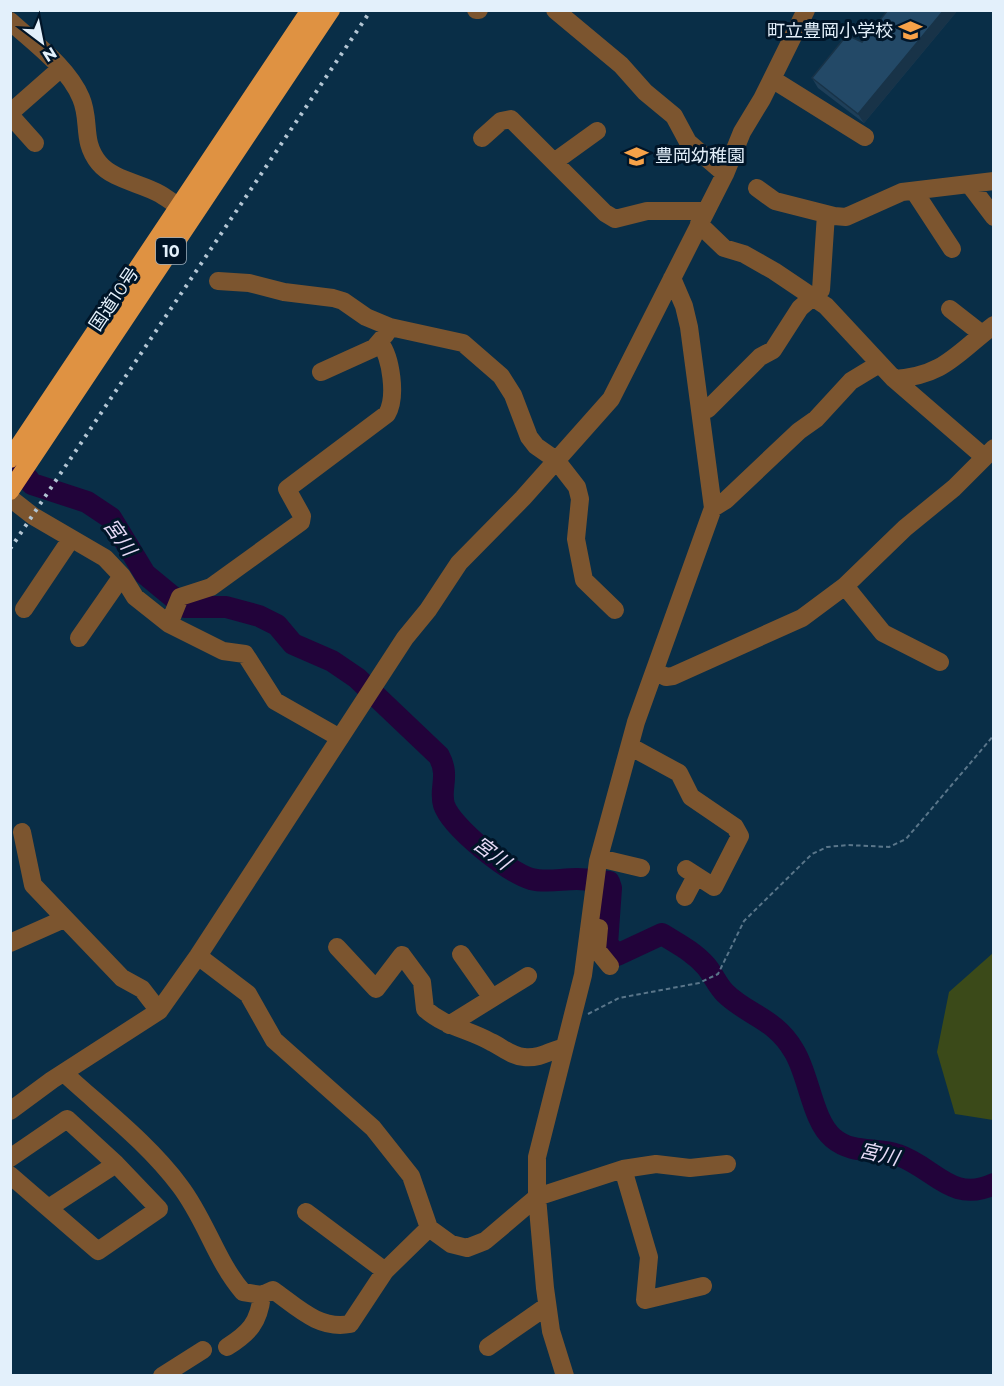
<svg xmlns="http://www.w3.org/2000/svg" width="1004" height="1386" font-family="Montserrat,'Noto Sans JP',sans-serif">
  <rect width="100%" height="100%" fill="#092e47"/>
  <!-- green -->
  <path fill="#3b4a19" d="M 993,953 L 993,1120 L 955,1114 L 937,1052 L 949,992 Z"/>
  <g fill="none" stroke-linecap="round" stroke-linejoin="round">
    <!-- river -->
    <path stroke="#22033a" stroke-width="22" d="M 11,457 L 32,484 L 87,502 L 111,518 L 145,574 L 185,607 L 226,607 L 259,616 L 277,625 L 293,644 L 332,661 L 357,678 L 439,756 C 450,777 439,788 444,805 C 452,828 508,872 531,879 C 546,883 561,879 577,879 C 587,879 598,881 609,882 L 611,888 L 607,944 L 617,955 L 662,934 C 678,944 694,952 706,966 C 713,974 717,985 725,993 C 747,1015 775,1018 794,1051 C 809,1075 812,1120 833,1138 C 853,1155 876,1147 898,1155 C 934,1167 951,1204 994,1184"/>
    <!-- path -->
    <path stroke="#5a768a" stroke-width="2" stroke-dasharray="4.5 3" stroke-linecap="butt" d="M 588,1014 L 619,998 L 699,983 L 718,974 L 744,921 L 812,854 L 827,847 L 848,845 L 889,847 L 906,839 L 994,735"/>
    <!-- minor -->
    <path stroke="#7c552f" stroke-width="18" d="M 476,10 L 479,10
      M 555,10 L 621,65 L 645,92 L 674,116 L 688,142 L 725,174
      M 10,21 C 34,43 68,67 81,98 C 91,121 81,141 99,163 C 113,180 141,183 160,194 C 170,200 180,208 190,214
      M 772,79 L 865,137
      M 10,113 L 60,69
      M 10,115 L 35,143
      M 482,138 L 501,121 L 511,119 L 605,213 L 615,219 L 647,211 L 705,211
      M 554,162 L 597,131
      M 969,184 L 994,217
      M 757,188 L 775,201 L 834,216 L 846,217 L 902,192 L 994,181
      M 914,191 L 952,249
      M 699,224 L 724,248 L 744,254 L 774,271 L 826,306 L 894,379 L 983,456
      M 218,281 L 249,283 L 284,292 L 333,298 L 343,301 L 366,317 L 390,327 L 463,343 L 501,376 L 513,395 L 529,437 L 536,446 L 556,460 L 577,487 L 580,499 L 576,539 L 584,580 L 615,610
      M 950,309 L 982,334
      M 321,372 L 374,348 L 386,334
      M 894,379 C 944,376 957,353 994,325
      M 701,412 L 708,409 L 760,357 L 773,350 L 800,308 L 821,290 L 826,214
      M 10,498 L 33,516 L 105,558 L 122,576 L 135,597 L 169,624 L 223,651 L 245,654 L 275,701 L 340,738
      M 713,508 L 726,500 L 799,431 L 816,419 L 851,381 L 879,364
      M 845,586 L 883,633 L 940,662
      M 24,609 L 71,539
      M 169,624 L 180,597 L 211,587 L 301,522 L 302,516 L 287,489 L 387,414 C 397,397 391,357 380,343
      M 79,638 L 122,576
      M 655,671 L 666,677 L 673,676 L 802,618 L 845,586 L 905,528 L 954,488 L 994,448
      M 631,747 L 679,773 L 691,797 L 735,827 L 740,836 L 714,887 L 686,869
      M 22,832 L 33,885 L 122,978 L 142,989 L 159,1011
      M 599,858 L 641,868
      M 685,897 L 696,876
      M 599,928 L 597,950 L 610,966
      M 10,943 L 64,919
      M 337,947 L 376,989 L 402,955 L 422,982 L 425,1009 C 445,1027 468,1029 491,1042 C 502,1047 511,1056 524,1057 C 538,1059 551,1051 564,1047
      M 461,954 L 492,998
      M 198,956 L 248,994 L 274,1040 L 373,1128 L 411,1176 L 429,1228 L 451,1244 L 467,1248 L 485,1241 L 537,1197 L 623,1169 L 649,1257 L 645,1300 L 703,1286
      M 449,1025 L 528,976
      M 64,1073 C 103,1109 148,1143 180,1186 C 206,1220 216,1261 243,1292 L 262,1295 L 273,1290 C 297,1307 319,1330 350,1324 L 385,1271 L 429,1228
      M 10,1111 L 52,1080 L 159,1011 L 198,956 L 405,638 L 428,610 L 459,563 L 523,498 L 611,399 L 725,174 L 742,132 L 762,99 L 806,10
      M 10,1158 L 67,1119 L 116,1164 L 159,1209 L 98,1251 L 10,1175
      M 623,1169 L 656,1164 L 690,1168 L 727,1164
      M 50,1207 L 116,1164
      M 306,1212 L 385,1271
      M 227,1347 C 249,1333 259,1323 262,1295
      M 488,1347 L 547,1306
      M 162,1376 L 203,1350
      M 565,1376 L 551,1331 L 545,1288 L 537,1197 L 537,1157 L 583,975 L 598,861 L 636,722 L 713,508 L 689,327 L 684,306 L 672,278"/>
    <!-- highway -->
    <path stroke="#df9242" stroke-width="18" d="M 10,459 L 310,10
      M 10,491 L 331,10"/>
    <!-- rail -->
    <path stroke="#b3c5d3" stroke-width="4" stroke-dasharray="3 6" stroke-linecap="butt" d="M 10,549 L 371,10"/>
  </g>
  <!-- wall -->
  <path fill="#1e3f59" d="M 888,10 L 958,10 L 864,123 L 818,88 L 812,78 L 862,42 Z"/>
  <!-- shaded-wall -->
  <path fill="#183348" d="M 944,10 L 958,10 L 864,123 L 858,114 Z"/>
  <!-- building -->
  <path fill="#234967" stroke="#183348" stroke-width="1.5" d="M 888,10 L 944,10 L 858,114 L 812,78 L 847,35 L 862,42 Z"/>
  <!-- icons -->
  <defs>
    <symbol id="school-bare" viewBox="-9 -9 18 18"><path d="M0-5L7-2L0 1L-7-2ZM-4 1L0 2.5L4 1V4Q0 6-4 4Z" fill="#f7a248" stroke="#001528" stroke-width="2.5" paint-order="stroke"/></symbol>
  </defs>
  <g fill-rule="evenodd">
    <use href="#school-bare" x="894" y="14" width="33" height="33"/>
    <use href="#school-bare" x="620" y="140" width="33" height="33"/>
  </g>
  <g text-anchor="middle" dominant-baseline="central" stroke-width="6" stroke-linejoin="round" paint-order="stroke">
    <!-- shield labels -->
    <rect fill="#001528" stroke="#9faebc" stroke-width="1.5" x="156" y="238" width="30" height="26" rx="4.5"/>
    <g font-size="16" font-weight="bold" fill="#e3f0fb">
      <text x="171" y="251">10</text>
    </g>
    <!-- poi labels -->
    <g font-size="18" fill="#e3f0fb" stroke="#001528" text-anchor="end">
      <text x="893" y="31">町立豊岡小学校</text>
      <text x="655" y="156" text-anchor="start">豊岡幼稚園</text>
    </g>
    <!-- street labels -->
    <g font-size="18" fill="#e3f0fb" stroke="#001528">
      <text transform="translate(114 299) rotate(-56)">国道10号</text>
    </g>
    <!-- water labels -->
    <g font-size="20" font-style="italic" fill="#e6daf6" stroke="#001528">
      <text transform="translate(120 537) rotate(55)">宮川</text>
      <text transform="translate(492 853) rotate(37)">宮川</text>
      <text transform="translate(879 1154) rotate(13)">宮川</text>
    </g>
  </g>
  <!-- border -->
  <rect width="1004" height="1386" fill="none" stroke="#e3f0fb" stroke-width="24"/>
  <!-- north arrow -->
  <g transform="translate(42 42) rotate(148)" stroke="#001528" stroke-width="4.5" paint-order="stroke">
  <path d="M0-4.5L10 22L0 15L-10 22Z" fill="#e3f0fb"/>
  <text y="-9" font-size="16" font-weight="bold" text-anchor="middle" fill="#e3f0fb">N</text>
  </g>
</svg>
